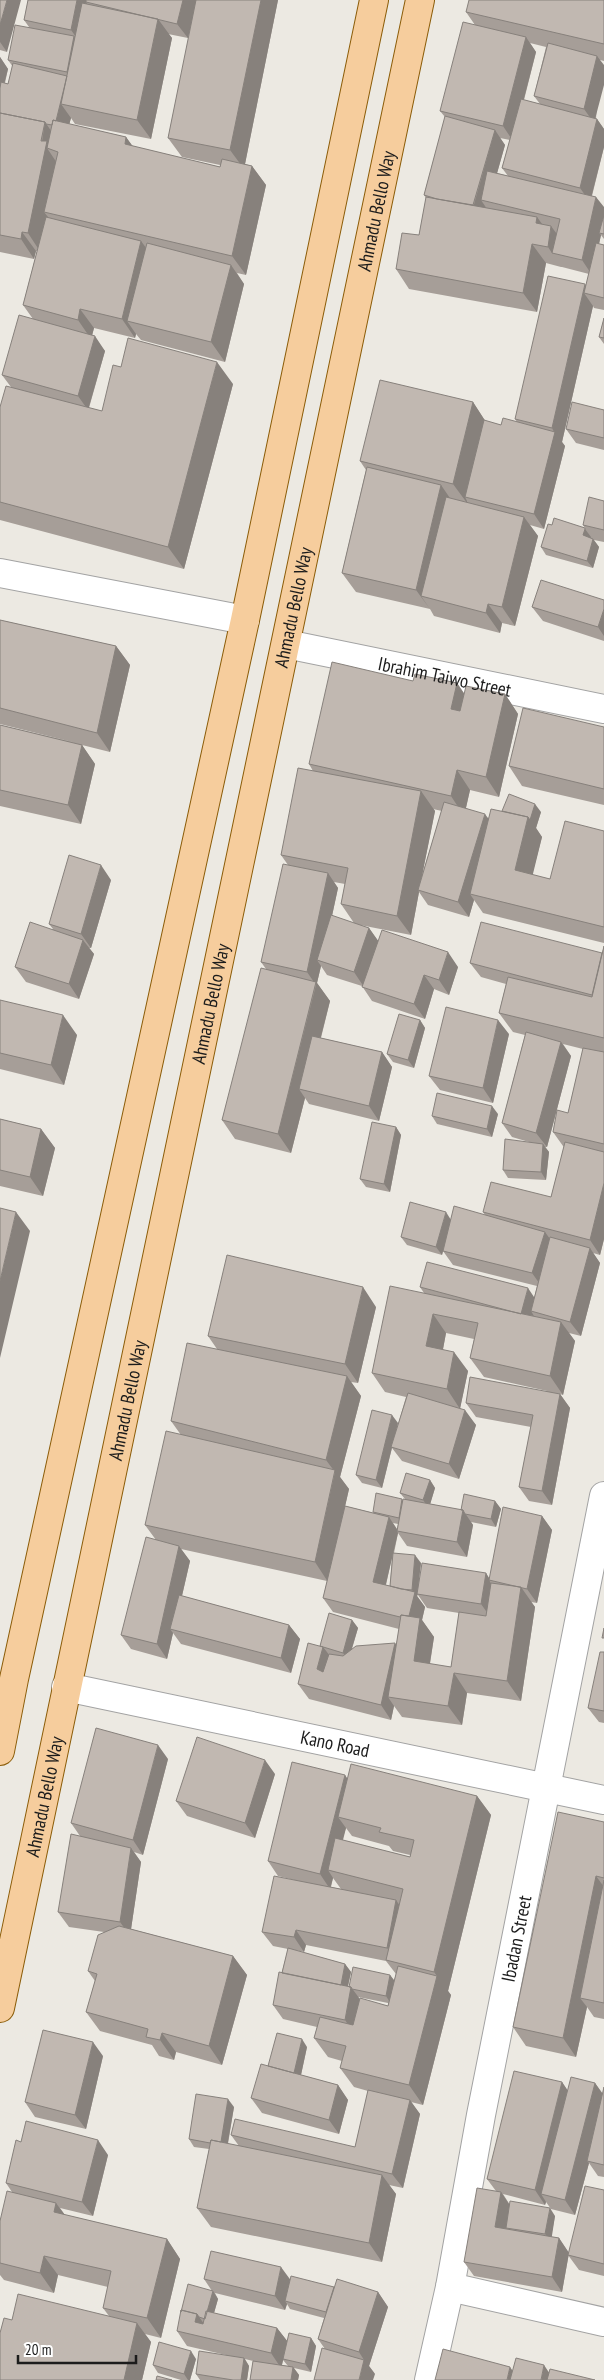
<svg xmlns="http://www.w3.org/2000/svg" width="604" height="2380" font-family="'PT Sans Narrow',sans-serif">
  <rect width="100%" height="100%" fill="#ece9e2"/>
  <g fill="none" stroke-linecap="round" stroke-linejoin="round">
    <defs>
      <g id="street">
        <path d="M 0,573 L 245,620"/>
        <path id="s1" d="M 286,644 L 604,709"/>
        <path id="s2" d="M 66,1687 L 604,1800"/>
        <path d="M 450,2287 L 604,2322"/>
        <path id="s3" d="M 429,2380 L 450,2287 L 481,2115 L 604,1496"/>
      </g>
      <g id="primary">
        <path d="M 0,1751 L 14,1679 L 245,620 L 374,0"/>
        <path id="s4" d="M 0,2008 L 420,0"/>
      </g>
    </defs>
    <!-- street casing -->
    <use href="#street" stroke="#a3a3a3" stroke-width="30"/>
    <!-- primary casing -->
    <use href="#primary" stroke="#8b5c08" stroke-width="30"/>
    <!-- street -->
    <use href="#street" stroke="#fff" stroke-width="28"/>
    <!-- primary -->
    <use href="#primary" stroke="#f6cd9d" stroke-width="28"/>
  </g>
  <!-- wall -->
  <path fill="#a69e98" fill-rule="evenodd" d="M 0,0 L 7,52 L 0,50 Z
    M 28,0 L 278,0 L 245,164 L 252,166 L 266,185 L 246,275 L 237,273 L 244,284 L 225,362 L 141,340 L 136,334 L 135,338 L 94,328 L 92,336 L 105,351 L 89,408 L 102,411 L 121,367 L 233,384 L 184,569 L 0,520 L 0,407 L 11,387 L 2,375 L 33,319 L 23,305 L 37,251 L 36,251 L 34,259 L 0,252 L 0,57 L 8,69 L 5,83 L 8,84 L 13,67 L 8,60 L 29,27 L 24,20 ZM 193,18 L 168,138 L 182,157 L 220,165 L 220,167 L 132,146 L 126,137 L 69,124 L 71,118 L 75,124 L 151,139 L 172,38 L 168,34 L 188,38 Z
    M 604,0 L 604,61 L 600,60 L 596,119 L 597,119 L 604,129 L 604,147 L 592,196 L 604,234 L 604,239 L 601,235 L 599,244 L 604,245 L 604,310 L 594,308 L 593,306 L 562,442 L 565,446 L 544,529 L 530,525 L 538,536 L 515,626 L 502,623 L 500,633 L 434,616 L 430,609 L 356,592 L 342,573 L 366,470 L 360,461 L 473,402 L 485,421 L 501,425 L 517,422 L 515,419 L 586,286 L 589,274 L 562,267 L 561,267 L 546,263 L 537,312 L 409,289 L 396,269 L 419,235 L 426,198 L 424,195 L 445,117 L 440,111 L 475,25 L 466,12 ZM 530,43 L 546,47 L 534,96 L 540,104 L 524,100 L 536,52 ZM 500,138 L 510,140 L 502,168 L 508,176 L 497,173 L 505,145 Z
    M 604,318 L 604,344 L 599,337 Z
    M 604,410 L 604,450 L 576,443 L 566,429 Z
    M 604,501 L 604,542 L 594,540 L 599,547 L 593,568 L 546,555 L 541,547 L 552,525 L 585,528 L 583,525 Z
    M 604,600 L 604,641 L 543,621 L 532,607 Z
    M 0,620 L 116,646 L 130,665 L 110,752 L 82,745 L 95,764 L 81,824 L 0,806 L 0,725 L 76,743 L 0,724 Z
    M 413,681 L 457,683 L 464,693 L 505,694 L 518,714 L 499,797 L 470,790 L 466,808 L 488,818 L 502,811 L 541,812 L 536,828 L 542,837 L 532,875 L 550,879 L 604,831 L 604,943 L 483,913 L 474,900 L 469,917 L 428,905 L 419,892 L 411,935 L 360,925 L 369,928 L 378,941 L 458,967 L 449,995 L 434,989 L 425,1019 L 372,1001 L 362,986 L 327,975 L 321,966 L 317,983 L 330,1001 L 321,1038 L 382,1052 L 392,1067 L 379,1121 L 309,1104 L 305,1098 L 291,1153 L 235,1139 L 222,1120 L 266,969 L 261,962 L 288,865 L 281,855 L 313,771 L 309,764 ZM 433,809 L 442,811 L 422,875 L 435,811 ZM 334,882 L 345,884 L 341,904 L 354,923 L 332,916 L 338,888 Z
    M 604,727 L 604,805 L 522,786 L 509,766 Z
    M 111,880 L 91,948 L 89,948 L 94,954 L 79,999 L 26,982 L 15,967 L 53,929 L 49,924 Z
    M 604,946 L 604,1239 L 600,1255 L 593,1253 L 600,1263 L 581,1336 L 569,1333 L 575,1341 L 563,1395 L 560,1394 L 570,1408 L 552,1505 L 529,1501 L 519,1487 L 531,1427 L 476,1417 L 466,1403 L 547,1391 L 484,1377 L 470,1358 L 474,1339 L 446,1333 L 443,1349 L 468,1371 L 460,1408 L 476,1425 L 459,1479 L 402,1461 L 392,1448 L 382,1488 L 362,1483 L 356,1475 L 398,1423 L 395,1435 L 406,1397 L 385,1392 L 372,1373 L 424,1293 L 420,1287 L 534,1298 L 537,1286 L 453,1265 L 443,1251 L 442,1255 L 407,1245 L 401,1237 L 451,1219 L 485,1215 L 483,1212 L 551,1197 L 564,1147 L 563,1146 L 553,1132 L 568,1113 L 583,1049 L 563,1044 L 571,1056 L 547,1147 L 545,1147 L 549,1152 L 546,1180 L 508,1178 L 503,1170 L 529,1142 L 512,1137 L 502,1123 L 525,1035 L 513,1032 L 499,1013 L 506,984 L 481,977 L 470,963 L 602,953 Z
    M 0,1000 L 77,1035 L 64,1085 L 0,1069 Z
    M 420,1020 L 425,1028 L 414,1068 L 393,1062 L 387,1054 Z
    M 509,1034 L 493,1103 L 440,1090 L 429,1076 Z
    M 498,1114 L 492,1137 L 437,1124 L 432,1116 Z
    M 0,1119 L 41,1129 L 55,1148 L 43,1196 L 0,1186 Z
    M 396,1127 L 401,1135 L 390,1192 L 366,1187 L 360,1179 Z
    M 376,1307 L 358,1383 L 351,1382 L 361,1396 L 340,1477 L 349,1489 L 345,1506 L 374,1513 L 373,1512 L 405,1499 L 400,1493 L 430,1480 L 435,1488 L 430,1504 L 461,1510 L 495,1501 L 501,1509 L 496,1527 L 471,1522 L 473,1525 L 467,1557 L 407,1546 L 398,1533 L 394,1553 L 421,1563 L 419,1579 L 486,1573 L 489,1579 L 542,1516 L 552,1530 L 537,1603 L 531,1602 L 535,1607 L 521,1701 L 467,1693 L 462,1725 L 402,1717 L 394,1706 L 391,1720 L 309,1699 L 298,1684 L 320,1646 L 352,1620 L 358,1628 L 352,1649 L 396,1646 L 399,1629 L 333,1612 L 323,1598 L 327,1581 L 181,1549 L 190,1561 L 182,1596 L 289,1625 L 300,1639 L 291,1673 L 181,1644 L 173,1633 L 167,1659 L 131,1649 L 121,1635 L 156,1540 L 145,1525 L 181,1435 L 171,1421 L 217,1349 L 208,1336 ZM 393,1523 L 398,1524 L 397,1529 ZM 392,1557 L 390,1586 L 386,1585 ZM 418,1595 L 427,1608 L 459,1613 L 451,1667 L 430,1664 L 434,1637 L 422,1620 L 425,1607 L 417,1596 Z
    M 604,1652 L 604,1723 L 599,1722 L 588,1708 Z
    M 168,1759 L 143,1855 L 134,1852 L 141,1862 L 131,1929 L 233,1956 L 247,1975 L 222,2065 L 176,2052 L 174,2060 L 159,2056 L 152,2045 L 100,2031 L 86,2012 L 95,1981 L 88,1971 L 104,1932 L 69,1927 L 58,1912 L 80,1836 L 71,1823 Z
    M 275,1774 L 255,1838 L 187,1816 L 176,1801 Z
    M 345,1775 L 347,1779 L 477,1796 L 491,1815 L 448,1991 L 451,1995 L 423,2105 L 411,2102 L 420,2114 L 403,2188 L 389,2185 L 396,2194 L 382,2262 L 211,2227 L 197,2208 L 209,2149 L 194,2147 L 189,2139 L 234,2107 L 228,2144 L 239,2146 L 231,2135 L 355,2147 L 368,2091 L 354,2087 L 340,2068 L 342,2061 L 328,2057 L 314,2038 L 317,2027 L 283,2019 L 273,2005 L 288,1949 L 273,1946 L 262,1932 L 294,1880 L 278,1876 L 268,1861 ZM 346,1828 L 352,1836 L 389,1846 L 393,1851 L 410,1855 L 410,1857 L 342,1840 ZM 333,1878 L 341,1889 L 331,1887 ZM 306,1945 L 386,1961 L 396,1974 L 394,1980 L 390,1975 L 348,1987 L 351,1972 L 345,1964 L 295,1950 L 304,1952 ZM 358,1997 L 388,2003 L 388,2006 L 360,2000 Z
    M 604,1822 L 604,2019 L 594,2017 L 587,2007 L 576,2057 L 526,2046 L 513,2027 Z
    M 307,2047 L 301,2075 L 338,2085 L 348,2100 L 339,2134 L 262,2113 L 251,2098 L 268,2066 Z
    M 103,2056 L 86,2129 L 35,2117 L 25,2102 Z
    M 562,2082 L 568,2091 L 595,2083 L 603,2094 L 604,2087 L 604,2177 L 598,2176 L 589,2163 L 575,2215 L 551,2209 L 546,2202 L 545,2205 L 503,2194 L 510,2205 L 555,2216 L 551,2237 L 559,2238 L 569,2253 L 562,2292 L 474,2276 L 464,2262 L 496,2191 L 487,2179 Z
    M 21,2142 L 108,2155 L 93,2216 L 60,2208 L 65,2215 L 167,2239 L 180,2259 L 161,2338 L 145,2334 L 151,2342 L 142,2380 L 0,2380 L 12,2320 L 109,2316 L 103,2308 L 108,2287 L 58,2275 L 54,2293 L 4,2280 L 0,2275 L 0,2221 L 12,2192 L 6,2183 Z
    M 604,2190 L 604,2276 L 579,2270 L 568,2255 Z
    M 204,2279 L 290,2279 L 334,2287 L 378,2292 L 388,2307 L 369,2366 L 375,2374 L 325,2349 L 318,2339 L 324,2318 L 290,2309 L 287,2304 L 285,2310 L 215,2293 L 218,2299 L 214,2313 L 277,2328 L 287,2341 L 311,2338 L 316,2346 L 311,2372 L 294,2368 L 299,2375 L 298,2380 L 250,2380 L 253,2361 L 245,2359 L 249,2366 L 247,2380 L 200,2380 L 196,2374 L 226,2355 L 187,2346 L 177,2331 L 212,2291 ZM 283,2360 L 288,2366 L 282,2365 Z
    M 196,2359 L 190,2380 L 181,2380 L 158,2373 L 153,2365 Z"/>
  <!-- shaded-wall -->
  <path fill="#87817c" d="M 7,0 L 21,0 L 7,52 L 0,42 L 0,25 Z
    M 77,0 L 90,0 L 86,2 L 89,7 L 81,44 L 71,30 Z
    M 183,0 L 197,0 L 188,38 L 177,24 Z
    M 261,0 L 278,0 L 244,169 L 230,150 Z
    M 158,19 L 172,38 L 151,139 L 137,120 Z
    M 74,36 L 84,50 L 77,86 L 67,72 Z
    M 526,37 L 536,52 L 513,141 L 503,126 Z
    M 597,56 L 604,65 L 604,85 L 594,123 L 584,109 Z
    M 0,57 L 8,69 L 0,100 Z
    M 67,76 L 61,104 L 71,118 L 65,141 L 55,126 Z
    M 597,119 L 604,129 L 604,147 L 590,202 L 580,188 Z
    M 45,122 L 58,141 L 47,148 L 59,166 L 44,212 L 48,217 L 41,253 L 28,233 Z
    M 495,130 L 505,145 L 489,202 L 481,200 L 487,209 L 473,208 Z
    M 126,137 L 140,156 L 125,144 Z
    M 252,166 L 266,185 L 246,275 L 232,256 Z
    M 596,197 L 604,207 L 604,223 L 599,233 L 601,235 L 592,275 L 582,260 Z
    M 537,217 L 550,235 L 551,226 L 565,245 L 552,253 L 548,247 L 536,223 Z
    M 22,232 L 36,251 L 34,259 L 21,239 Z
    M 141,241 L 155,260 L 127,321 L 136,334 L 135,338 L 122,319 Z
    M 532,244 L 546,263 L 537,312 L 523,293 Z
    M 231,265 L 244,284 L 225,362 L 211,342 Z
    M 585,284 L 593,295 L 584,293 L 593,306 L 562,442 L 565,446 L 544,529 L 534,514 L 554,432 L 552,428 Z
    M 80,309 L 94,328 L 91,339 L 78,320 Z
    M 95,336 L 105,351 L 88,410 L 78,396 Z
    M 217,362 L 233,384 L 184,569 L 168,547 Z
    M 473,402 L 486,422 L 465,497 L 467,501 L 467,503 L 453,484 Z
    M 441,485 L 454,504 L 421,596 L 430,609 L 416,590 Z
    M 524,517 L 538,536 L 515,626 L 502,607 Z
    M 585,529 L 591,537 L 589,543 L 583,535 Z
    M 593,539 L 599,547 L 593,568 L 587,561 Z
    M 488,604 L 502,623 L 500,633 L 486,613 Z
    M 604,609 L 604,636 L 598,627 Z
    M 116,646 L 130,665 L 110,752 L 97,733 Z
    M 457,683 L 470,703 L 464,729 L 451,709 Z
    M 505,694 L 518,714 L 499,797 L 486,777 Z
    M 82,745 L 95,764 L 81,824 L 68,805 Z
    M 457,770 L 470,790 L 464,816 L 451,796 Z
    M 421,791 L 435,811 L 419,891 L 418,890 L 419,892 L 411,935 L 397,916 Z
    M 535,804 L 541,812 L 536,828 L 542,837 L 529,890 L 515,870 L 528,817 Z
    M 485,814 L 495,828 L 470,894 L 474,900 L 469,917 L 458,902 Z
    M 101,865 L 111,880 L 91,948 L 81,934 Z
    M 328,873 L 338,888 L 322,962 L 317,960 L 321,966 L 317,983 L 330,1001 L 307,1091 L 299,1089 L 305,1098 L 291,1153 L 278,1134 L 316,985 L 307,972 Z
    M 369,928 L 379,942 L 364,987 L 354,972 Z
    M 83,940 L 94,954 L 79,999 L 69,984 Z
    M 448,952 L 458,967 L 449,995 L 439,980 Z
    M 424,975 L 434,989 L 425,1019 L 414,1004 Z
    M 63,1015 L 77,1035 L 64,1085 L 51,1065 Z
    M 420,1020 L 425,1028 L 414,1068 L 408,1060 Z
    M 498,1020 L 509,1034 L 493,1103 L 483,1088 Z
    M 561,1042 L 571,1056 L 547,1147 L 536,1133 Z
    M 382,1052 L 392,1067 L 379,1121 L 369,1106 Z
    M 492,1106 L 498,1114 L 492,1137 L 487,1129 Z
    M 396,1127 L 401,1135 L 390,1192 L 384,1184 Z
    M 41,1129 L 55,1148 L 43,1196 L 30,1177 Z
    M 543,1144 L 549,1152 L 546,1180 L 541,1172 Z
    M 604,1183 L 604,1239 L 600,1255 L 590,1240 Z
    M 16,1212 L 30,1231 L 0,1358 L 0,1281 Z
    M 446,1212 L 451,1220 L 442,1255 L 436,1247 Z
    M 545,1232 L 555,1246 L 542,1287 L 532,1273 Z
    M 590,1248 L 600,1263 L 581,1336 L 570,1322 Z
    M 363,1287 L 376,1307 L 358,1383 L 345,1364 Z
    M 528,1288 L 538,1303 L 531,1311 L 534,1316 L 521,1314 Z
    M 433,1314 L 446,1333 L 440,1365 L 426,1346 Z
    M 561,1322 L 575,1341 L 563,1395 L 550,1376 Z
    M 454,1352 L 468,1371 L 460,1409 L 447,1389 Z
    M 347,1376 L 361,1396 L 340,1477 L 349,1489 L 328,1582 L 315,1562 L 335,1472 L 326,1460 Z
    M 560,1394 L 570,1408 L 552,1505 L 542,1491 Z
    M 465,1410 L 476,1425 L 459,1479 L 449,1464 Z
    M 392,1415 L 398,1423 L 382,1488 L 376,1480 Z
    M 430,1480 L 435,1488 L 429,1508 L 423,1500 Z
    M 495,1501 L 501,1509 L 496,1527 L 491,1519 Z
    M 463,1510 L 473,1525 L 467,1557 L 457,1542 Z
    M 542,1516 L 552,1530 L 537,1603 L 527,1589 Z
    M 389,1517 L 398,1531 L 397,1531 L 398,1533 L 383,1596 L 373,1582 Z
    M 179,1546 L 190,1561 L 174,1630 L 170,1629 L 173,1633 L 167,1659 L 157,1644 Z
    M 415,1555 L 421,1563 L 417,1596 L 425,1607 L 422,1620 L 434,1637 L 427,1681 L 414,1661 L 408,1619 L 414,1594 L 412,1590 Z
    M 486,1573 L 491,1581 L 489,1580 L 495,1590 L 491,1618 L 481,1604 Z
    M 521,1587 L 535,1607 L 521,1701 L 507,1681 Z
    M 352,1620 L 358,1628 L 348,1661 L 343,1653 Z
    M 289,1625 L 300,1639 L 291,1673 L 281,1658 Z
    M 395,1643 L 405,1658 L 388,1697 L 394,1706 L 391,1720 L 381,1705 Z
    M 323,1647 L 334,1661 L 328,1684 L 317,1669 Z
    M 454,1673 L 467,1693 L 462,1725 L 448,1706 Z
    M 158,1745 L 168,1759 L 143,1855 L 133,1840 Z
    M 265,1760 L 275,1774 L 255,1838 L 245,1823 Z
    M 345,1775 L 355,1790 L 338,1817 L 346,1828 L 335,1872 L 328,1870 L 333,1878 L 330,1889 L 320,1874 Z
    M 477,1796 L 491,1815 L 448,1991 L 434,1972 Z
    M 131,1848 L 141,1862 L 130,1936 L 120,1922 Z
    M 596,1876 L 604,1887 L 580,1998 L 587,2007 L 576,2057 L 563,2038 Z
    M 396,1900 L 406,1915 L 397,1963 L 387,1948 Z
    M 296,1930 L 306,1945 L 304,1952 L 294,1937 Z
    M 233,1956 L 247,1975 L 222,2065 L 209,2046 Z
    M 345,1964 L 351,1972 L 346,1994 L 341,1986 Z
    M 390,1975 L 396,1983 L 391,2004 L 386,1996 Z
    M 437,1976 L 451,1995 L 423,2105 L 409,2085 Z
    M 351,1987 L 362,2002 L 355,2035 L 345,2020 Z
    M 162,2033 L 176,2052 L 174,2060 L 160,2040 Z
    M 302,2039 L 307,2047 L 299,2084 L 293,2076 Z
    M 93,2042 L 103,2056 L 86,2129 L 75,2115 Z
    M 562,2082 L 572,2097 L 541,2194 L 546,2202 L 545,2205 L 535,2190 Z
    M 595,2083 L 604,2096 L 587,2161 L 589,2163 L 575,2215 L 565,2200 Z
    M 338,2085 L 348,2100 L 339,2134 L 329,2120 Z
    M 228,2099 L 234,2107 L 226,2153 L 220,2145 Z
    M 410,2100 L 420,2114 L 403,2188 L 392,2174 Z
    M 98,2140 L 108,2155 L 93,2216 L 82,2202 Z
    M 382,2175 L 396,2194 L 382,2262 L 369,2243 Z
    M 501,2192 L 511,2207 L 506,2228 L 507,2230 L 495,2227 Z
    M 56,2203 L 70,2222 L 54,2212 Z
    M 550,2208 L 555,2216 L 551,2242 L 545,2234 Z
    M 559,2238 L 569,2253 L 562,2292 L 552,2277 Z
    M 167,2239 L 180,2259 L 161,2338 L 147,2318 Z
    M 44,2256 L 58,2275 L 54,2293 L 40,2273 Z
    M 281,2267 L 292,2282 L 285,2301 L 287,2304 L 285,2310 L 275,2296 Z
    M 213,2291 L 218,2299 L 210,2327 L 205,2319 Z
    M 378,2292 L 388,2307 L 369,2366 L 375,2374 L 373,2380 L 359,2380 L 364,2360 L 359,2352 Z
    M 197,2314 L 207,2328 L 195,2322 Z
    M 137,2323 L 151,2342 L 142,2380 L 124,2380 Z
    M 277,2328 L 288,2342 L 281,2368 L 271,2353 Z
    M 311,2338 L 316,2346 L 311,2372 L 305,2364 Z
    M 191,2351 L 196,2359 L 190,2380 L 188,2380 L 184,2374 Z
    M 244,2358 L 249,2366 L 247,2380 L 241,2380 Z
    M 544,2365 L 554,2380 L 541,2380 Z
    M 293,2367 L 299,2375 L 298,2380 L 291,2380 Z
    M 510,2367 L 519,2380 L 507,2380 Z"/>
  <!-- building -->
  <path fill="#c1b8b1" stroke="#87817c" d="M 0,0 L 7,0 L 0,25 Z
    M 28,0 L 77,0 L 71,30 L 24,20 Z
    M 86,0 L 183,0 L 177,24 L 86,2 Z
    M 196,0 L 261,0 L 230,150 L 168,138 Z
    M 469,0 L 604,0 L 604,44 L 466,12 Z
    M 82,3 L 158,19 L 137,120 L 61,104 Z
    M 463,22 L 526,37 L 503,126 L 440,111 Z
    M 15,25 L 74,36 L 67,72 L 8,60 Z
    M 548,43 L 597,56 L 584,109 L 534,96 Z
    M 13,63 L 67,76 L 56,121 L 53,120 L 52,125 L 46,124 L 45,122 L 0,113 L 0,88 L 1,82 L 8,84 Z
    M 521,99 L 597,119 L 580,188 L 502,168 Z
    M 0,113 L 45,122 L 41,141 L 47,141 L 28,233 L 22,232 L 21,239 L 0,235 Z
    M 445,116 L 495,130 L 473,205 L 437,199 L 424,195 Z
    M 53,120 L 126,137 L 125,144 L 220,167 L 222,159 L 252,166 L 232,256 L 44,212 L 58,152 L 47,148 Z
    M 487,171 L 596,197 L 582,260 L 552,253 L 560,219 L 481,200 Z
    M 426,197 L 537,217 L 536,223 L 551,226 L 548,247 L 532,244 L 523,293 L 396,269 L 402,233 L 419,235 Z
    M 604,215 L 604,234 L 599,233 Z
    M 46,217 L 141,241 L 122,319 L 80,309 L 78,320 L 23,305 Z
    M 147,243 L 231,265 L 211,342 L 127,321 Z
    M 596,243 L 604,245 L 604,298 L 584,293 Z
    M 548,276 L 585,284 L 552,428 L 515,419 Z
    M 19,315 L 95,336 L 78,396 L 2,375 Z
    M 604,318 L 604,338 L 599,337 Z
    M 128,338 L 217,362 L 168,547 L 0,502 L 0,407 L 6,386 L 102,411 L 113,365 L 121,367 Z
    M 380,380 L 473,402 L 453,484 L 360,461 Z
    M 572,402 L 604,410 L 604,438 L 566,429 Z
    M 503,418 L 555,432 L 534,514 L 465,497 L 484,420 L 501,425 Z
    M 367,467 L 441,485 L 416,590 L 342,573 Z
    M 446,497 L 524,517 L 502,607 L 488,604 L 486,613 L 421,596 Z
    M 589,497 L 604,501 L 604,530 L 583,525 Z
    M 554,518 L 585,528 L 585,529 L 583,535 L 593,539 L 587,561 L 541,547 L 548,524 L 552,525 Z
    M 541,580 L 604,600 L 604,609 L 598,627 L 532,607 Z
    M 0,620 L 116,646 L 97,733 L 0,708 Z
    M 332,662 L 413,681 L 415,674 L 457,683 L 451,709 L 460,711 L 466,686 L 505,694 L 486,777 L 457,770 L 451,796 L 309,764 Z
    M 523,708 L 604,727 L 604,789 L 509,766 Z
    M 0,725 L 82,745 L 68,805 L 0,790 Z
    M 298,768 L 421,791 L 397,916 L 341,904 L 348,868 L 281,855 Z
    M 509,794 L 535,804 L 530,820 L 528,817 L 502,811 Z
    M 444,802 L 485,814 L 458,902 L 418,890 Z
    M 491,809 L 528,817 L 515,870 L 550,879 L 565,821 L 604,831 L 604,927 L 470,894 Z
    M 69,855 L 101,865 L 81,934 L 49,924 Z
    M 283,864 L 328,873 L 307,972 L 261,962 Z
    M 331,915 L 369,928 L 354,972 L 317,960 Z
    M 30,922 L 83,940 L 69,984 L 15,967 Z
    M 481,922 L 602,953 L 592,995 L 470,963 Z
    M 382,930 L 448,952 L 439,980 L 424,975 L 414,1004 L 362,987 Z
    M 604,946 L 604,1038 L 499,1013 L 508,977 L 592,997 Z
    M 261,968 L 316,982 L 278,1134 L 222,1120 Z
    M 0,1000 L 63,1015 L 51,1065 L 0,1053 Z
    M 446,1007 L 498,1020 L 483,1088 L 429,1076 Z
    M 399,1014 L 420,1020 L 408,1060 L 387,1054 Z
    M 526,1032 L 561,1042 L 536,1133 L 502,1123 Z
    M 312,1036 L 382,1052 L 369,1106 L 299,1089 Z
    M 583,1048 L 604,1052 L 604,1144 L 553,1132 L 557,1110 L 568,1113 Z
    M 437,1093 L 492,1106 L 487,1129 L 432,1116 Z
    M 0,1119 L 41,1129 L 30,1177 L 0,1170 Z
    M 372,1122 L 396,1127 L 384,1184 L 360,1179 Z
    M 505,1139 L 543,1144 L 541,1172 L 503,1170 Z
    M 565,1142 L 604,1152 L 604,1183 L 590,1240 L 483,1212 L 491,1182 L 551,1197 Z
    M 410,1202 L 446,1212 L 436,1247 L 401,1237 Z
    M 454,1206 L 545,1232 L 532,1273 L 443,1251 Z
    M 0,1208 L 16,1212 L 0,1281 Z
    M 550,1237 L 590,1248 L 570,1322 L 531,1311 Z
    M 227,1255 L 363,1287 L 345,1364 L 208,1336 Z
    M 427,1262 L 528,1288 L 521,1314 L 420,1287 Z
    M 390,1286 L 561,1322 L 550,1376 L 470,1358 L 478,1323 L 433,1314 L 426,1346 L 454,1352 L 447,1389 L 372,1373 Z
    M 187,1343 L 347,1376 L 326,1460 L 171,1421 Z
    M 470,1377 L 560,1394 L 542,1491 L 519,1487 L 533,1415 L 466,1403 Z
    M 408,1393 L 465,1410 L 449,1464 L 391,1447 Z
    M 372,1410 L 392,1415 L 376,1480 L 356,1475 Z
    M 166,1431 L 335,1470 L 315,1562 L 145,1525 Z
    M 406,1473 L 430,1480 L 423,1500 L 400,1493 Z
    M 376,1493 L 402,1499 L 399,1518 L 373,1512 Z
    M 464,1494 L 495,1501 L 491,1519 L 465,1514 L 463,1510 L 461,1510 Z
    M 403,1499 L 463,1510 L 457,1542 L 397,1531 Z
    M 345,1506 L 389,1517 L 373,1582 L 415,1592 L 409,1616 L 401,1615 L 400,1617 L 323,1598 Z
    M 503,1507 L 542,1516 L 527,1589 L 489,1580 Z
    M 146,1537 L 179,1546 L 157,1644 L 121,1635 Z
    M 393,1553 L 415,1555 L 412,1590 L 401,1589 L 390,1586 Z
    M 422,1563 L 486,1573 L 481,1604 L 417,1594 Z
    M 491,1583 L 521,1587 L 507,1681 L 454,1673 L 448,1706 L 388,1697 L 401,1615 L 420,1618 L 414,1661 L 451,1667 L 459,1612 L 486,1616 Z
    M 179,1595 L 289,1625 L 281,1658 L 170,1629 Z
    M 329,1613 L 352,1620 L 343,1653 L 320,1646 Z
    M 604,1628 L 604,1638 L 602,1638 Z
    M 308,1643 L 323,1647 L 317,1669 L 323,1672 L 329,1654 L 343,1656 L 356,1646 L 395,1643 L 381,1705 L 298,1684 Z
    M 600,1652 L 604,1652 L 604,1711 L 588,1708 Z
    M 96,1728 L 158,1745 L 133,1840 L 71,1823 Z
    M 197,1737 L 265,1760 L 245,1823 L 176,1801 Z
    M 292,1762 L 345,1775 L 320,1874 L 268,1861 Z
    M 351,1764 L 477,1796 L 434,1972 L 386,1960 L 403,1889 L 328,1870 L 335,1838 L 410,1857 L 414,1840 L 379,1832 L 381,1828 L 338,1817 Z
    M 558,1812 L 604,1822 L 604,1878 L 596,1876 L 563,2038 L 513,2027 Z
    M 71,1834 L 131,1848 L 120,1922 L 58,1912 Z
    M 274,1876 L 396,1900 L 387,1948 L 296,1930 L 294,1937 L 262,1932 Z
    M 604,1880 L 604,2003 L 580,1998 Z
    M 119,1926 L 233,1956 L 209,2046 L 162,2033 L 160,2040 L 146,2037 L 148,2029 L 86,2012 L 97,1974 L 88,1971 L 98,1935 Z
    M 288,1948 L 345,1964 L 341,1985 L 282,1973 Z
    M 398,1966 L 437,1976 L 409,2085 L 340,2068 L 346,2046 L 314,2038 L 320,2017 L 353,2025 L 360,1998 L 388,2006 Z
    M 353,1967 L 390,1975 L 386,1996 L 352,1989 L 351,1987 L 349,1987 Z
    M 279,1972 L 351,1987 L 345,2020 L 273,2005 Z
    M 43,2030 L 93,2042 L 75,2115 L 25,2102 Z
    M 277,2033 L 302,2039 L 294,2073 L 268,2066 Z
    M 261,2064 L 338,2085 L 329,2120 L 251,2098 Z
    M 514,2071 L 562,2082 L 535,2190 L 487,2179 Z
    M 571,2077 L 595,2083 L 565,2200 L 541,2194 Z
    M 604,2087 L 604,2165 L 587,2161 Z
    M 368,2090 L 410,2100 L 392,2174 L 231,2135 L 235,2119 L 355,2147 Z
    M 196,2094 L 228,2099 L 221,2142 L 211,2140 L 210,2143 L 189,2139 Z
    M 26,2121 L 98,2140 L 82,2202 L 6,2183 L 16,2140 L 21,2142 Z
    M 211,2140 L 382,2175 L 369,2243 L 197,2208 Z
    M 585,2186 L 604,2190 L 604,2264 L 568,2255 Z
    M 477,2188 L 501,2192 L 495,2227 L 559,2238 L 552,2277 L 464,2262 Z
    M 7,2191 L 56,2203 L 54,2212 L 167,2239 L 147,2318 L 103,2308 L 111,2271 L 44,2256 L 40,2273 L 0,2263 L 0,2221 Z
    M 510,2201 L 550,2208 L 545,2234 L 506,2228 Z
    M 211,2251 L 281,2267 L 275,2296 L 204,2279 Z
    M 291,2276 L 334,2287 L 326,2312 L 285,2301 Z
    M 337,2279 L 378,2292 L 359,2352 L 318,2339 Z
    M 188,2284 L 213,2291 L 205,2319 L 199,2317 L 197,2314 L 181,2310 L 181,2312 Z
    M 18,2294 L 137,2323 L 124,2380 L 0,2380 L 0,2333 L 4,2318 L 12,2320 Z
    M 181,2310 L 197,2314 L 195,2322 L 203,2324 L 206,2311 L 277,2328 L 271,2353 L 177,2331 Z
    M 289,2333 L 311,2338 L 305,2364 L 283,2359 Z
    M 159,2342 L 191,2351 L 184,2374 L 153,2365 Z
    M 322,2348 L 364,2360 L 359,2380 L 314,2380 Z
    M 443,2349 L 510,2367 L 507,2380 L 435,2380 Z
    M 199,2351 L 244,2358 L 241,2380 L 233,2380 L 196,2374 Z
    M 516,2358 L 544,2365 L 541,2380 L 510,2380 Z
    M 253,2361 L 293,2367 L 291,2380 L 250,2380 Z
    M 550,2369 L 595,2380 L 547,2380 Z
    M 157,2376 L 172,2380 L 156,2380 Z"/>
  <g text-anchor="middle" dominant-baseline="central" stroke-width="4" stroke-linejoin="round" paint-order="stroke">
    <!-- street labels -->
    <g font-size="19" fill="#1c1c1c" stroke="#fff">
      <text stroke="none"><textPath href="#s4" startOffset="1836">Ahmadu Bello Way</textPath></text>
      <text stroke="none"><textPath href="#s4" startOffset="1431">Ahmadu Bello Way</textPath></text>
      <text stroke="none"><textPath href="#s1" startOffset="162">Ibrahim Taiwo Street</textPath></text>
      <text stroke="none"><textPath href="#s4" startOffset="1026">Ahmadu Bello Way</textPath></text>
      <text stroke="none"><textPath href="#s4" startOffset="621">Ahmadu Bello Way</textPath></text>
      <text stroke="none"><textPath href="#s2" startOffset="275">Kano Road</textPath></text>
      <text stroke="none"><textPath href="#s4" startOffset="216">Ahmadu Bello Way</textPath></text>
      <text stroke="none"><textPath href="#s3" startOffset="450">Ibadan Street</textPath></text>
    </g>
  </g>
  <!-- scale -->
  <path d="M18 2355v8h118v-8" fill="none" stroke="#1c1c1c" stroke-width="2.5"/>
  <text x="25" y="2355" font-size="15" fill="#1c1c1c" stroke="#ffffff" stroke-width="4" paint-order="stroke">20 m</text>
</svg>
